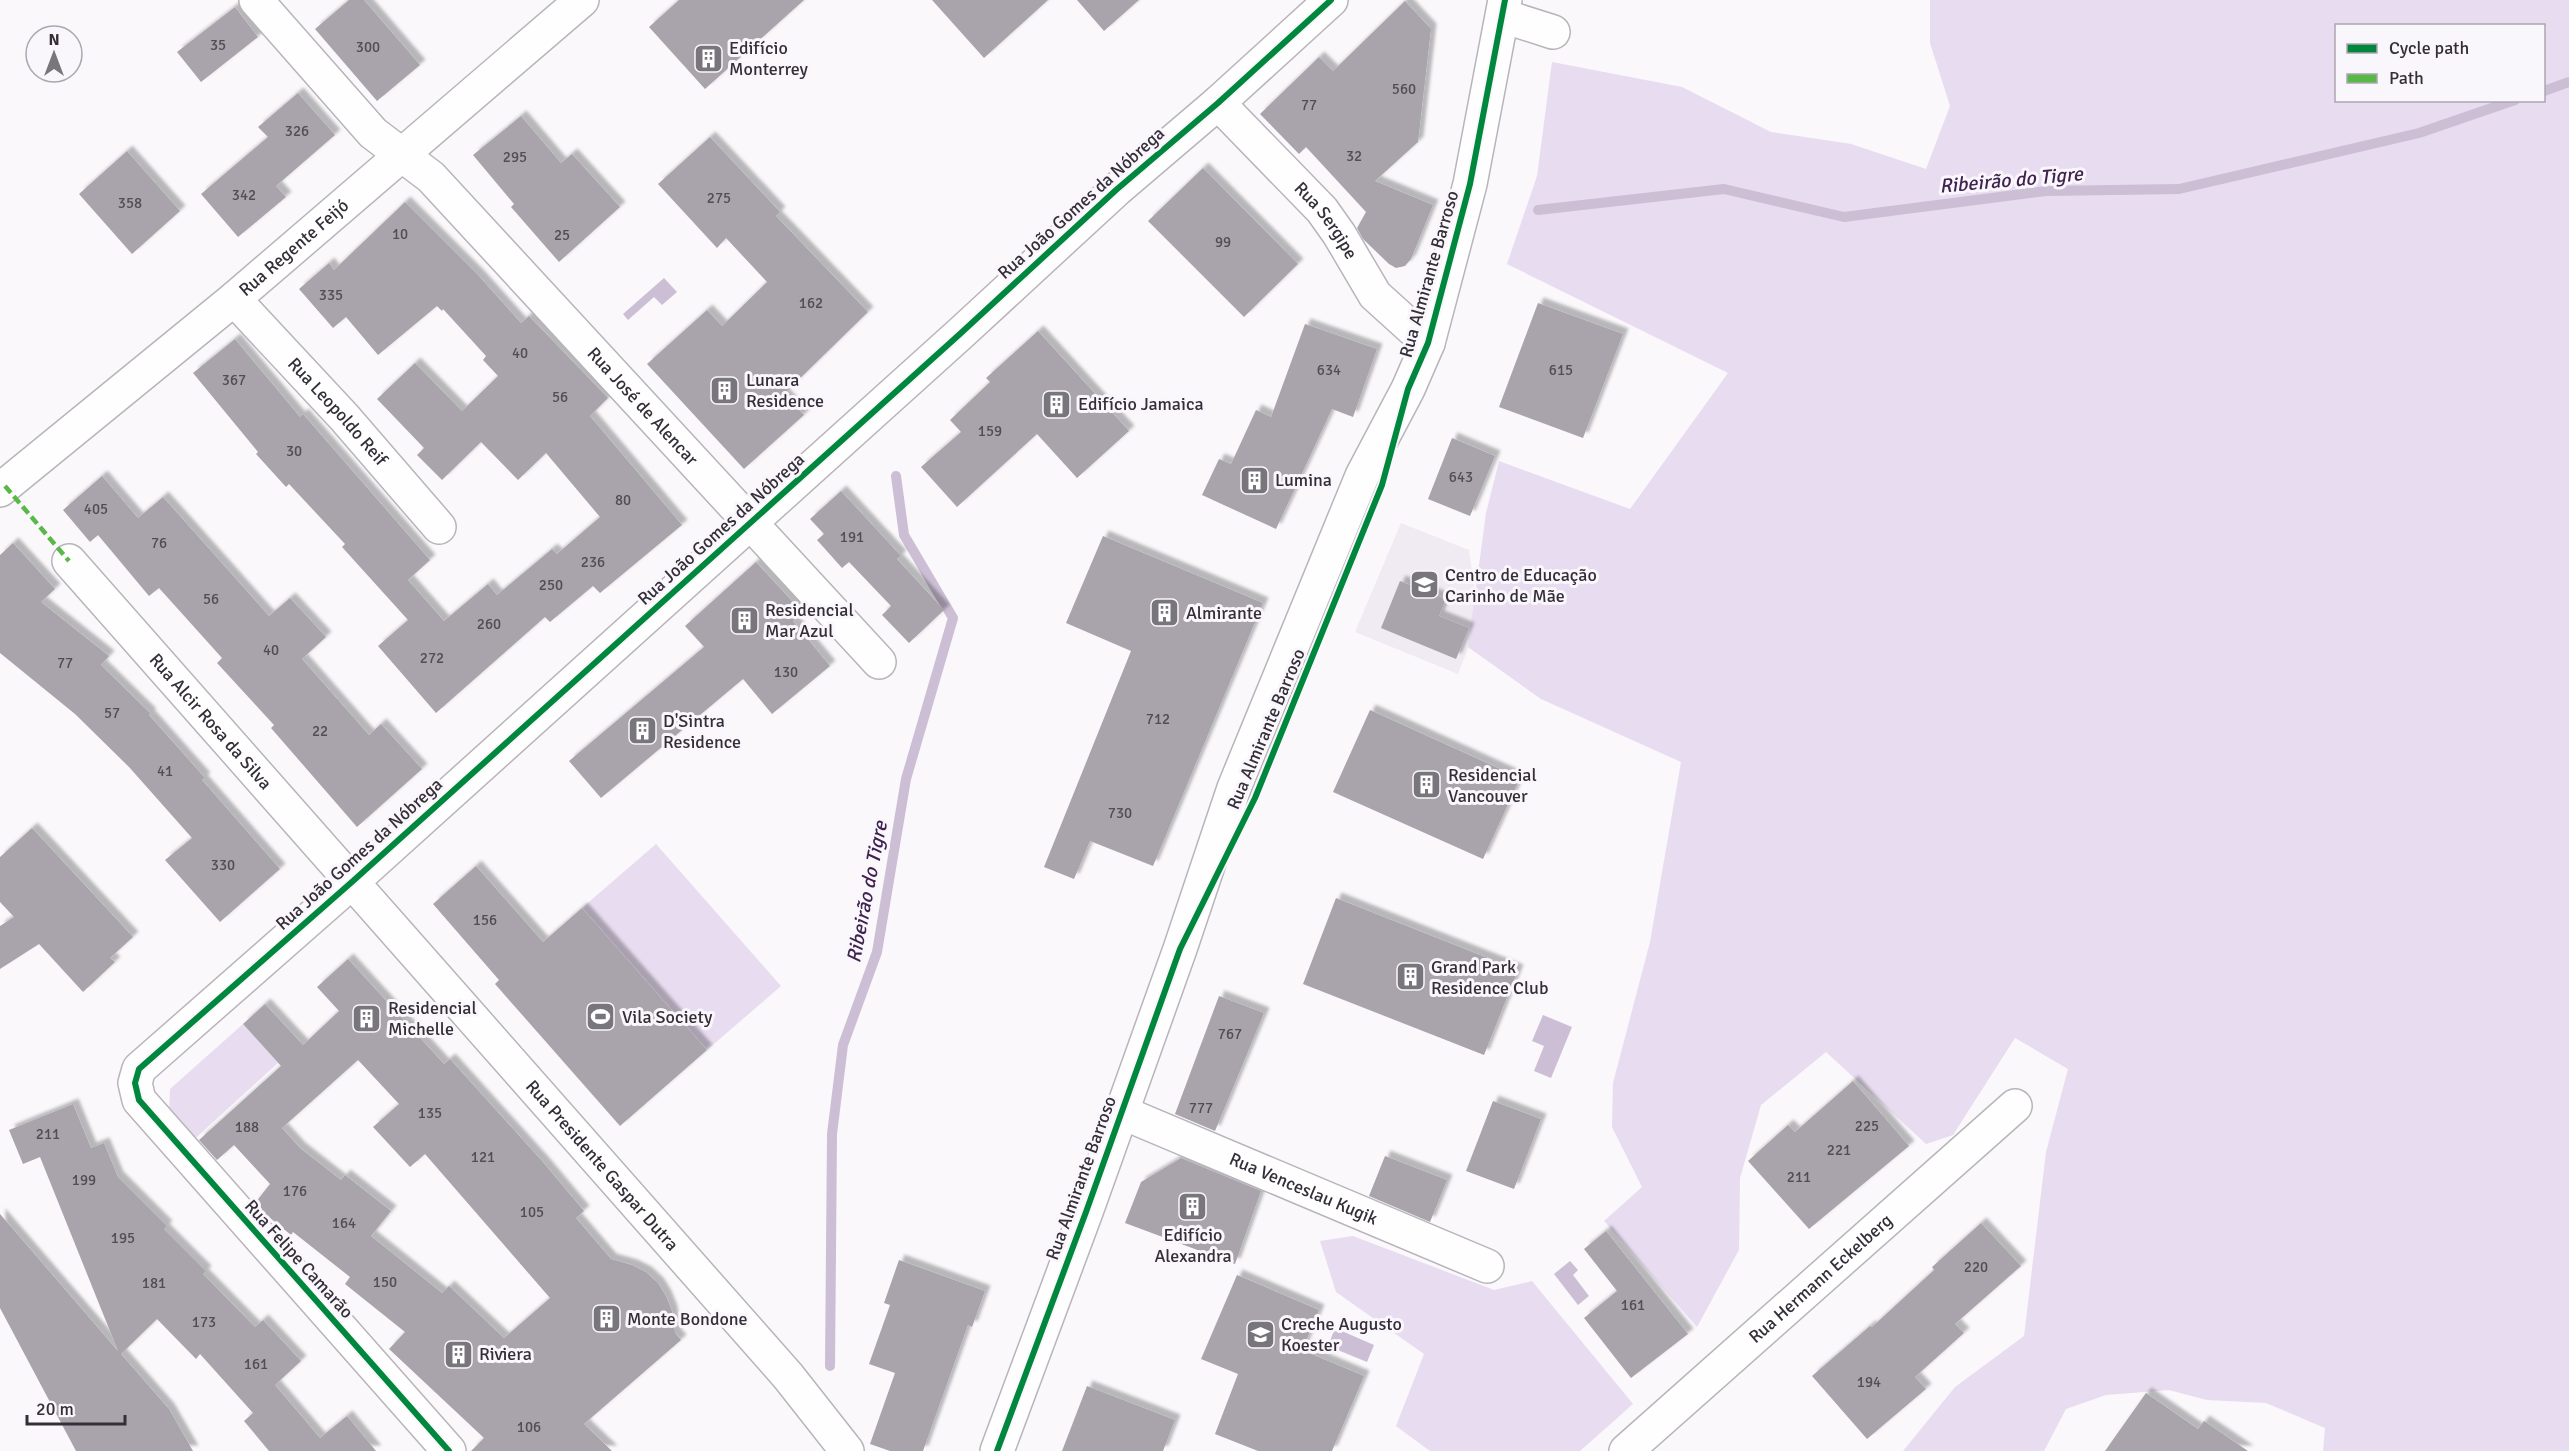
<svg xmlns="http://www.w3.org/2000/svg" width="2569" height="1451" font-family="Signika,sans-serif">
  <defs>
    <filter id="shadow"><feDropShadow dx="5.5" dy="-5.5" stdDeviation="1.5" flood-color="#0004"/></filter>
  </defs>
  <rect width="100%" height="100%" fill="#faf8fb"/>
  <!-- built -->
  <path fill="#f0eaf3" d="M 1401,523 L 1469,550 L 1479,620 L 1458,674 L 1355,632 Z"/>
  <!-- green -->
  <path fill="#e8dcf0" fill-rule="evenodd" d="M 1930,0 L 2569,0 L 2569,1451 L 2323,1451 L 2325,1428 L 2266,1403 L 2207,1400 L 2169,1390 L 2106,1395 L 2066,1409 L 2044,1451 L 1903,1451 L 1955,1387 L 2024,1336 L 2046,1152 L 2068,1069 L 2015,1038 L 1953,1135 L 1926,1144 L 1826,1052 L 1761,1105 L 1740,1178 L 1739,1250 L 1697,1327 L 1604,1221 L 1642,1187 L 1612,1127 L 1613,1083 L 1650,942 L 1681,762 L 1541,699 L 1468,647 L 1486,513 L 1499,461 L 1630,509 L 1728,373 L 1507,264 L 1537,176 L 1552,62 L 1682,87 L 1771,132 L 1851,144 L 1926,169 L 1950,106 L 1930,43 ZM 2336,26 L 2544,26 L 2544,100 L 2336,100 Z
    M 656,844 L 781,986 L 707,1050 L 582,908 Z
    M 243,1024 L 278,1063 L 189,1144 L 169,1113 L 170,1089 Z
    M 1353,1236 L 1494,1290 L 1532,1281 L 1633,1404 L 1580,1451 L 1430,1451 L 1396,1426 L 1424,1354 L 1336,1292 L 1320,1241 Z"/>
  <!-- water -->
  <path fill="#ccbed5" d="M 664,278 L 677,292 L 662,305 L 654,297 L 628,320 L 623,314 Z
    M 1543,1015 L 1572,1027 L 1551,1078 L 1534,1071 L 1544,1046 L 1532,1041 Z
    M 1570,1261 L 1578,1270 L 1573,1275 L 1589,1296 L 1578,1305 L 1554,1274 Z
    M 1335,1328 L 1374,1345 L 1367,1362 L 1328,1346 Z"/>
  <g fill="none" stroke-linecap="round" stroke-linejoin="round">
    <!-- stream -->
    <path stroke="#ccbed5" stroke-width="10" d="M 2544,91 L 2569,82
      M 1538,210 L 1724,189 L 1844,217 L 2046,191 L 2179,189 L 2419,133 L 2515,100
      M 830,1366 L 832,1134 L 843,1045 L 877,952 L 906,779 L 953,618 L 904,535 L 896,476"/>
  </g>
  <!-- building -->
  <path fill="#a9a4ac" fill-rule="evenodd" filter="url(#shadow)" d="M 349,0 L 364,0 L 420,65 L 377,101 L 315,29 Z
    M 679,0 L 804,0 L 705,89 L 649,27 Z
    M 932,0 L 1048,0 L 984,58 Z
    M 1077,0 L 1139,0 L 1104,31 Z
    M 1405,1 L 1431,29 L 1418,142 L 1375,181 L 1433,205 L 1411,259 L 1405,266 L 1396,268 L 1389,264 L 1363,239 L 1357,228 L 1366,212 L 1306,147 L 1299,154 L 1260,114 L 1319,57 L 1333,71 Z
    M 235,7 L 258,37 L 201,82 L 177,52 Z
    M 298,93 L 335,135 L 276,186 L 286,197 L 238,237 L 201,194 L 268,137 L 258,127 Z
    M 521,116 L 561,163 L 572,154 L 620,207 L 559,262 L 511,207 L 514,204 L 473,155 Z
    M 710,137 L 780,212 L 776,216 L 868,312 L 784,394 L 804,415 L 744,469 L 647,364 L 707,310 L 722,326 L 767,282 L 726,238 L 717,248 L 658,184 Z
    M 127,151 L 180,211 L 132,254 L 79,194 Z
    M 1203,168 L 1298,264 L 1244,317 L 1148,221 Z
    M 405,202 L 478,275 L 521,323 L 529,316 L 608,398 L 590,416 L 682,525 L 600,593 L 593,586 L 550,622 L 545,617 L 436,713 L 378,646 L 408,620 L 342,547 L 345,544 L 289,484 L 286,487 L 256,454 L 258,452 L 193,373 L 235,339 L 300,417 L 303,414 L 430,560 L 408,580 L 444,621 L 488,584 L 497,595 L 552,549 L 557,554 L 600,517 L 546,453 L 518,480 L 481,442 L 442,480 L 417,455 L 424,448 L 377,399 L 415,363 L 462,411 L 498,376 L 483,360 L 486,356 L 443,309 L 442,311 L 437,306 L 378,355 L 346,317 L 333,328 L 299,289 L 329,263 L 334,270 Z
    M 1538,303 L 1623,334 L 1583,438 L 1499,407 Z
    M 1305,324 L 1377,349 L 1353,417 L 1332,409 L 1276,529 L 1202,495 L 1219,459 L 1231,464 L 1256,410 L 1271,417 Z
    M 1038,331 L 1129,431 L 1077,478 L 1037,434 L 957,507 L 921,467 L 961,432 L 950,420 L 990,382 L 986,378 Z
    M 1452,438 L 1495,456 L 1470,516 L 1428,499 Z
    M 102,476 L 138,518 L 163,497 L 269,616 L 290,598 L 326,637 L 302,659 L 369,735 L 381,724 L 422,769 L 357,827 L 271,728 L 274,725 L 217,663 L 222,658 L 159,588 L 149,596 L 98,535 L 90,542 L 63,510 Z
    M 841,491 L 901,556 L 897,559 L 944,610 L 909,643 L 882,615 L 891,606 L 849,562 L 842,568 L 817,540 L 824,534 L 810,519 Z
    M 1103,536 L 1263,603 L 1153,866 L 1090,841 L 1074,879 L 1044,867 L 1131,651 L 1066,623 Z
    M 13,543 L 55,589 L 41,602 L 109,656 L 101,665 L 151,714 L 149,715 L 205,778 L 202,780 L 280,869 L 220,922 L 165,860 L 192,838 L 129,767 L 75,714 L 0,653 L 0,555 Z
    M 756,562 L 803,613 L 793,621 L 830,666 L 772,714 L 743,679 L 601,798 L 569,761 L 704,647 L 685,626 Z
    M 1400,581 L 1446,599 L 1439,616 L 1469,628 L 1456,659 L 1381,628 Z
    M 1370,710 L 1520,778 L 1483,859 L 1333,792 Z
    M 32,828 L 133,937 L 110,958 L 115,962 L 83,992 L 39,944 L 0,969 L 0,926 L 14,917 L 0,902 L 0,857 Z
    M 476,866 L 543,942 L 582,908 L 707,1050 L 620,1126 L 495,984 L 499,980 L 433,904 Z
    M 1336,898 L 1518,970 L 1484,1055 L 1303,984 Z
    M 348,959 L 444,1064 L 450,1059 L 542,1161 L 584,1211 L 576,1218 L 611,1259 L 632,1265 L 646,1272 L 658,1283 L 666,1296 L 672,1311 L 675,1333 L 681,1340 L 584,1424 L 612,1451 L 471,1451 L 484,1438 L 389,1349 L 405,1332 L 345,1284 L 350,1277 L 293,1232 L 291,1235 L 264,1213 L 255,1203 L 270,1184 L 234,1145 L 217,1160 L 199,1140 L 281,1066 L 243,1024 L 265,1004 L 303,1045 L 339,1011 L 317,987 ZM 358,1060 L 399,1104 L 373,1127 L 410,1167 L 425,1154 L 550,1298 L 504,1338 L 449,1286 L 442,1293 L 371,1236 L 391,1211 L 345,1175 L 341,1180 L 300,1148 L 282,1128 Z
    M 1219,996 L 1264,1013 L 1215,1131 L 1175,1114 Z
    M 1853,1081 L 1909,1146 L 1809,1229 L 1748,1161 L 1788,1125 L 1795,1132 Z
    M 1493,1101 L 1541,1119 L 1514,1189 L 1466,1171 Z
    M 73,1104 L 91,1148 L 104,1143 L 118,1177 L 167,1226 L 164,1229 L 206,1271 L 203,1274 L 255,1327 L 263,1320 L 301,1361 L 275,1385 L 320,1438 L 347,1416 L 376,1451 L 269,1451 L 244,1421 L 253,1413 L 200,1354 L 196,1359 L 157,1319 L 121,1354 L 169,1409 L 193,1451 L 76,1451 L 0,1308 L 0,1214 L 118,1351 L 40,1157 L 23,1164 L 9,1130 Z
    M 1385,1156 L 1447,1180 L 1430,1222 L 1369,1196 Z
    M 1181,1158 L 1261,1191 L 1235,1264 L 1125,1223 L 1141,1182 Z
    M 1981,1223 L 2021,1266 L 1955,1324 L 1964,1333 L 1915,1377 L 1926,1389 L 1867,1439 L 1812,1376 L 1870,1326 L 1872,1327 L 1934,1270 L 1932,1267 Z
    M 1606,1231 L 1688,1334 L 1631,1378 L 1584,1318 L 1617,1291 L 1584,1249 Z
    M 899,1260 L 985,1291 L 972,1327 L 968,1325 L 923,1451 L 890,1451 L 870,1444 L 895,1373 L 869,1364 L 890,1305 L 884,1303 Z
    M 1237,1275 L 1319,1310 L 1302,1350 L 1364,1376 L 1332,1451 L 1258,1451 L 1215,1434 L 1238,1374 L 1201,1359 Z
    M 1087,1386 L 1175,1420 L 1163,1451 L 1062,1451 Z
    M 2146,1393 L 2198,1429 L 2204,1421 L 2248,1451 L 2105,1451 Z"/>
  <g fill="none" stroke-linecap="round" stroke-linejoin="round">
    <defs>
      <g id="minor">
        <path id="s1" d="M 256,0 L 373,133 L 431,177 L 879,662"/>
        <path d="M 1503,16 L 1553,32"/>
        <path id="s2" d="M 1218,103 L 1322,210 L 1339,234 L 1375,295 L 1428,343"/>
        <path id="s3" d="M 234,299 L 344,417 L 439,527"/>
        <path id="s4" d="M 0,490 L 234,299 L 582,0"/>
        <path id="s5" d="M 69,561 L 788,1376 L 847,1451"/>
        <path id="s6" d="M 1121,1112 L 1487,1266"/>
        <path d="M 449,1451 L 139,1100 L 135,1083 L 139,1069 L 353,881 L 961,333 L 1116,190 L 1218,103 L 1331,0"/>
        <path id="s7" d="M 1626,1451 L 2015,1106"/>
      </g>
      <path id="major" d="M 997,1451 L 1086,1212 L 1180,949 L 1234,788 L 1362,476 L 1408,389 L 1428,343 L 1470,184 L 1505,0"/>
    </defs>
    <!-- minor casing -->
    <use href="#minor" stroke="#b8b4bb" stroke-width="36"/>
    <!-- major casing -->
    <use href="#major" stroke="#b8b4bb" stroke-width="36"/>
    <!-- minor -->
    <use href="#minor" stroke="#fefefe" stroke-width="33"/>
    <!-- major -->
    <use href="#major" stroke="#fefefe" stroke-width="33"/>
    <!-- quiet -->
    <path stroke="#58b947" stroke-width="4.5" stroke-dasharray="9 4.5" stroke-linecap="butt" d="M 5,486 L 69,561"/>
    <defs>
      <path id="cycleway" d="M 449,1451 L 139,1100 L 135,1083 L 139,1069 L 353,881 L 961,333 L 1116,190 L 1218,103 L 1331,0
        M 997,1451 L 1086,1212 L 1180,949 L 1255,798 L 1382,485 L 1408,389 L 1428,343 L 1470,184 L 1505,0"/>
    </defs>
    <!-- cycleway casing -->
    <use href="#cycleway" stroke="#faf7fc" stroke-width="10"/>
    <!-- cycleway -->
    <use href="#cycleway" stroke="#00873e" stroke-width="6"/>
  </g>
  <!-- icons -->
  <defs>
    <symbol id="building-square" viewBox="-11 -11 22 22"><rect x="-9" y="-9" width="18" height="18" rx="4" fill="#79757c" stroke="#faf7fc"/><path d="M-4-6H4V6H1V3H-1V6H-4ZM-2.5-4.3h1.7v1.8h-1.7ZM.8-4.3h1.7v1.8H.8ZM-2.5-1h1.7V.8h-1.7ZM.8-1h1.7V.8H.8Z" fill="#fff"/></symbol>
    <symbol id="school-square" viewBox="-11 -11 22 22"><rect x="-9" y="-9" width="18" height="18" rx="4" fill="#79757c" stroke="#faf7fc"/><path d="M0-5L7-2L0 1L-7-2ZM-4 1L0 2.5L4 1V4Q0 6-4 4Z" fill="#fff"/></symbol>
    <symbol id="stadium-square" viewBox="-11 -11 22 22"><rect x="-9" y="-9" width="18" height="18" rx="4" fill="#79757c" stroke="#faf7fc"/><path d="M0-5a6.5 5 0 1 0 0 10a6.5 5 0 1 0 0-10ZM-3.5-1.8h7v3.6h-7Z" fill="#fff"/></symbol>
  </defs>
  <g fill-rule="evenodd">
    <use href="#building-square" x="692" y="42" width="33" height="33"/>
    <use href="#building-square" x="708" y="374" width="33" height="33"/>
    <use href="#building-square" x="1040" y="388" width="33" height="33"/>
    <use href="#building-square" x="1238" y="464" width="33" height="33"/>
    <use href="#school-square" x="1408" y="568" width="33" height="33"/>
    <use href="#building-square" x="1148" y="596" width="33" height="33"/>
    <use href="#building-square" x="728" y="604" width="33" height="33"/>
    <use href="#building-square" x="626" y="714" width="33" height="33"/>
    <use href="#building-square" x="1410" y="768" width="33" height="33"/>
    <use href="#building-square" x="1394" y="960" width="33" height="33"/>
    <use href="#stadium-square" x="584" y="1000" width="33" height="33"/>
    <use href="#building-square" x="350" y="1002" width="33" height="33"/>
    <use href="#building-square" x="1176" y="1190" width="33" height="33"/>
    <use href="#building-square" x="590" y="1302" width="33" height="33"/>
    <use href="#school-square" x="1244" y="1318" width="33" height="33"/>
    <use href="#building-square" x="442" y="1338" width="33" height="33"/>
  </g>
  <g text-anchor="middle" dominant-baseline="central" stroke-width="6" stroke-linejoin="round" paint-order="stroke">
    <!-- number labels -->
    <g font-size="15" fill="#514c55">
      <text x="218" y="45">35</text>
      <text x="368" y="47">300</text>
      <text x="1404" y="89">560</text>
      <text x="1309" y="105">77</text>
      <text x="297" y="131">326</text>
      <text x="1354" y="156">32</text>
      <text x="515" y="157">295</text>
      <text x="244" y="195">342</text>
      <text x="719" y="198">275</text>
      <text x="130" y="203">358</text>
      <text x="400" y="234">10</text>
      <text x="562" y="235">25</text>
      <text x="1223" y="242">99</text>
      <text x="331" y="295">335</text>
      <text x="811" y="303">162</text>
      <text x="520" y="353">40</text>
      <text x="1329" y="370">634</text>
      <text x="1561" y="370">615</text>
      <text x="234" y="380">367</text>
      <text x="560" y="397">56</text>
      <text x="990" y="431">159</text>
      <text x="294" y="451">30</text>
      <text x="1461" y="477">643</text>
      <text x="623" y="500">80</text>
      <text x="96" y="509">405</text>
      <text x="852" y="537">191</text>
      <text x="159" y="543">76</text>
      <text x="593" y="562">236</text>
      <text x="551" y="585">250</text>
      <text x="211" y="599">56</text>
      <text x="489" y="624">260</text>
      <text x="271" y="650">40</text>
      <text x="432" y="658">272</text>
      <text x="65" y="663">77</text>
      <text x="786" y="672">130</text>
      <text x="112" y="713">57</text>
      <text x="1158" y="719">712</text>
      <text x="320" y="731">22</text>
      <text x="165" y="771">41</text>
      <text x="1120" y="813">730</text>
      <text x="223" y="865">330</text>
      <text x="485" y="920">156</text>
      <text x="1230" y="1034">767</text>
      <text x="1201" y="1108">777</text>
      <text x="430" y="1113">135</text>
      <text x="1867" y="1126">225</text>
      <text x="247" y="1127">188</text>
      <text x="48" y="1134">211</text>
      <text x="1839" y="1150">221</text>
      <text x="483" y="1157">121</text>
      <text x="1799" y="1177">211</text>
      <text x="84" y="1180">199</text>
      <text x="295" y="1191">176</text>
      <text x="532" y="1212">105</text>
      <text x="344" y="1223">164</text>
      <text x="123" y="1238">195</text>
      <text x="1976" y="1267">220</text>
      <text x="385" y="1282">150</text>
      <text x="154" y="1283">181</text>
      <text x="1633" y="1305">161</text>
      <text x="204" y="1322">173</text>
      <text x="256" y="1364">161</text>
      <text x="1869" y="1382">194</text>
      <text x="529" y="1427">106</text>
    </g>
    <!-- poi labels -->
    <g font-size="18" fill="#342e38" stroke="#faf7fc" text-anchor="start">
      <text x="729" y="48">Edifício<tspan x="729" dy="21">Monterrey</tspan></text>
      <text x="746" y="380">Lunara<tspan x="746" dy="21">Residence</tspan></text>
      <text x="1078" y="404">Edifício Jamaica</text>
      <text x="1275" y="480">Lumina</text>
      <text x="1445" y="575">Centro de Educação<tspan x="1445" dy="21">Carinho de Mãe</tspan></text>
      <text x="765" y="610">Residencial<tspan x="765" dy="21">Mar Azul</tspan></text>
      <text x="1186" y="613">Almirante</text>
      <text x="663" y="721">D'Sintra<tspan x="663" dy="21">Residence</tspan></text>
      <text x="1448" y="775">Residencial<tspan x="1448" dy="21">Vancouver</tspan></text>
      <text x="1431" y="967">Grand Park<tspan x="1431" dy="21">Residence Club</tspan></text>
      <text x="388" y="1008">Residencial<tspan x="388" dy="21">Michelle</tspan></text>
      <text x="622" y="1017">Vila Society</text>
      <text x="1193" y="1235" text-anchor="middle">Edifício<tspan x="1193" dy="21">Alexandra</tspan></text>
      <text x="627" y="1319">Monte Bondone</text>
      <text x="1281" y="1324">Creche Augusto<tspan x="1281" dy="21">Koester</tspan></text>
      <text x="479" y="1354">Riviera</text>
    </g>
    <!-- street labels -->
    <g font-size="18" fill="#342e38" stroke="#faf7fc">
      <text transform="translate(1081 203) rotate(-42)">Rua João Gomes da Nóbrega</text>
      <text stroke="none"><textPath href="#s2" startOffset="160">Rua Sergipe</textPath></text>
      <text stroke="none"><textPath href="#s4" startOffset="381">Rua Regente Feijó</textPath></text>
      <text transform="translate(1429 274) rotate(-74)">Rua Almirante Barroso</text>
      <text stroke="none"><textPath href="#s1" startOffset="562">Rua José de Alencar</textPath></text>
      <text stroke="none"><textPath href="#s3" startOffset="153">Rua Leopoldo Reif</textPath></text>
      <text transform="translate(721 529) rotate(-42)">Rua João Gomes da Nóbrega</text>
      <text stroke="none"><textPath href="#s5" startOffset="214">Rua Alcir Rosa da Silva</textPath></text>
      <text transform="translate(1266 729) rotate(-67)">Rua Almirante Barroso</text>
      <text transform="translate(359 854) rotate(-42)">Rua João Gomes da Nóbrega</text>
      <text stroke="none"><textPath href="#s5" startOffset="806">Rua Presidente Gaspar Dutra</textPath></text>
      <text transform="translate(1081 1178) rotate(-70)">Rua Almirante Barroso</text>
      <text stroke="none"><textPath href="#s6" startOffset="198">Rua Venceslau Kugik</textPath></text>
      <text transform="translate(299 1259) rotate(48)">Rua Felipe Camarão</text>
      <text stroke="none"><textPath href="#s7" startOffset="260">Rua Hermann Eckelberg</textPath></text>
    </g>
    <!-- water labels -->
    <g font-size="20" font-style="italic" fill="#3f234e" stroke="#faf7fc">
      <text transform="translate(2011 180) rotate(-5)">Ribeirão do Tigre</text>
      <text transform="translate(867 892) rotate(-79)">Ribeirão do Tigre</text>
    </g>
  </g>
  <!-- legend -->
  <rect x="2335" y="24" width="210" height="78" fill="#faf7fc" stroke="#aba7ae" stroke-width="1.5"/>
  <rect x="2347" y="44" width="30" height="9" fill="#00873e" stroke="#aba7ae" stroke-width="1.5"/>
  <text x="2389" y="54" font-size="18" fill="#342e38">Cycle path</text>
  <rect x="2347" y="74" width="30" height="9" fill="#58b947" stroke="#aba7ae" stroke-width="1.5"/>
  <text x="2389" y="84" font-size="18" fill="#342e38">Path</text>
  <!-- north arrow -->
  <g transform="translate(54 54)"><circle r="28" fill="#faf7fc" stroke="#aba7ae" stroke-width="1.5"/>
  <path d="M0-4.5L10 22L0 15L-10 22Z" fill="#79757c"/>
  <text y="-9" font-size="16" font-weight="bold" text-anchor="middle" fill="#342e38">N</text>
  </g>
  <!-- scale -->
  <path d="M27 1415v9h98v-9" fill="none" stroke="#342e38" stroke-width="3"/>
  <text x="36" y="1415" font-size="18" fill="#342e38" stroke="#faf7fc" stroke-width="4.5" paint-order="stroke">20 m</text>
</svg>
